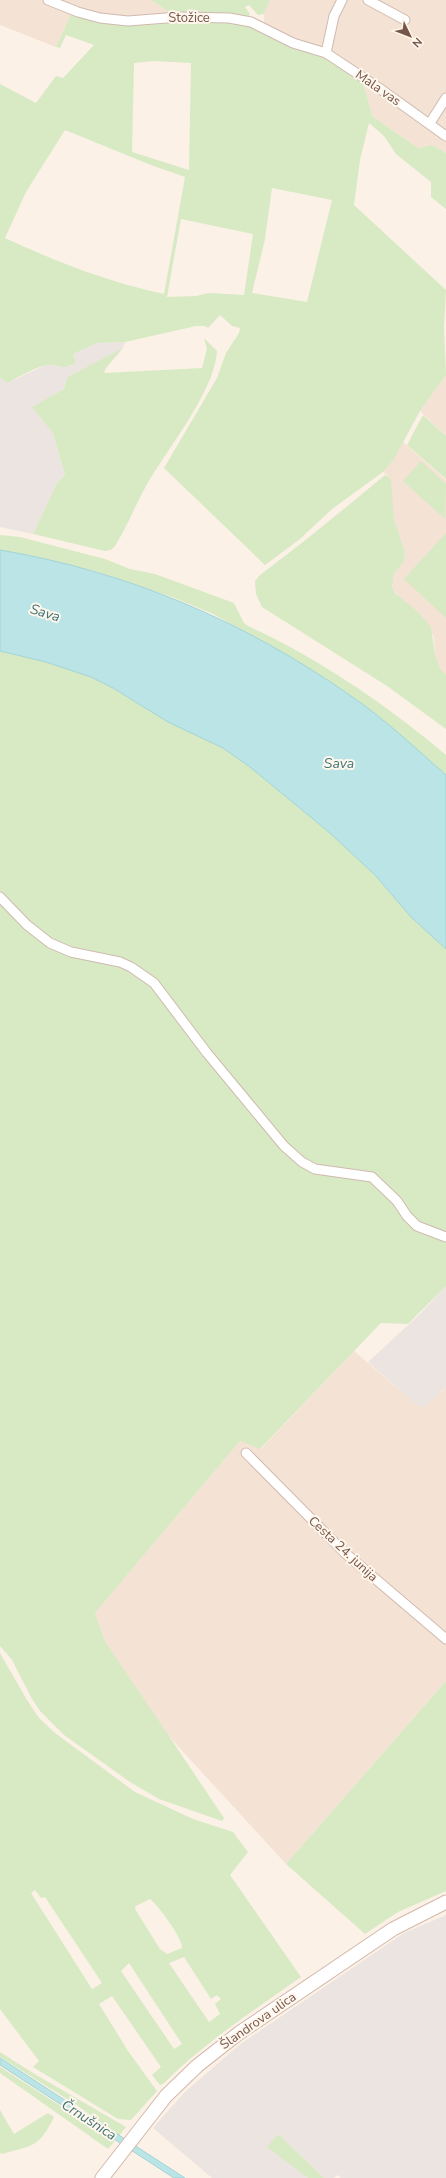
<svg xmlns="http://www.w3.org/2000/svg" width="446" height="2178" font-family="'Nunito Sans',sans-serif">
  <rect width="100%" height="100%" fill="#fcf1e6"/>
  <!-- residential -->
  <path fill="#f4e2d4" d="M 0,0 L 151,0 L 172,14 L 134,25 L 118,25 L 98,22 L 71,14 L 56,47 L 0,25 Z
    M 270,0 L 446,0 L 446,153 L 432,145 L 418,148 L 372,116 L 363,81 L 315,55 L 287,45 L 264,31 L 264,14 Z
    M 446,375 L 446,436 L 420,411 Z
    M 403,442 L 446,480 L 446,675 L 440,668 L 435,654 L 434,637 L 417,611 L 401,599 L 392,588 L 394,574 L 404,561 L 405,552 L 394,519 L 389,477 L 383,472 L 393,461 Z
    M 354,1351 L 417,1405 L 442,1392 L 446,1387 L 446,1681 L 286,1864 L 165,1732 L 105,1641 L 95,1613 L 240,1441 L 261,1449 Z"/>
  <!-- industrial -->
  <path fill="#ece4e0" d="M 125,342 L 123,348 L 67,377 L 64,389 L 33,407 L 53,433 L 65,475 L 57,483 L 33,534 L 0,527 L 0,377 L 7,383 L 48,364 L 63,367 L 71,366 L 76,362 L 73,354 L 97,343 Z
    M 446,1286 L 446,1387 L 425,1407 L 417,1405 L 368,1362 L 419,1315 Z
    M 446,1915 L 446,2178 L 341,2178 L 338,2175 L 333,2178 L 324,2178 L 278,2134 L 268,2147 L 308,2178 L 212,2178 L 153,2128 L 185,2092 L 239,2045 L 404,1933 Z"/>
  <!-- green -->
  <path fill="#d7eac4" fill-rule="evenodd" d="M 151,0 L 270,0 L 264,14 L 258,15 L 249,5 L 245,7 L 250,14 L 248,17 L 172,14 Z
    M 71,14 L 98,22 L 118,25 L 134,25 L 156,20 L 229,22 L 247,24 L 287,45 L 337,63 L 363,81 L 372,116 L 418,148 L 432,145 L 446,153 L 446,209 L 431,197 L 431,182 L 396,154 L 384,136 L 369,123 L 360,160 L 354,205 L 446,290 L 444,327 L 446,375 L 420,411 L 393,461 L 383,472 L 332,509 L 300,539 L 265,565 L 164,468 L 217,378 L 226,353 L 239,333 L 240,328 L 232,326 L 220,315 L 208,328 L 205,326 L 196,326 L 125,342 L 97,343 L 73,354 L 76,362 C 63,373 56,362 47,365 C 33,368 19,377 7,383 L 0,377 L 0,84 L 36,103 L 56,76 L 63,78 L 94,45 L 66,35 L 60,48 L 56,47 ZM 154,61 L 191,63 L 189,170 L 132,152 L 134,63 ZM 65,130 L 151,165 L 185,177 L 164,294 C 108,282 57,262 5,238 L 26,192 ZM 272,188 L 332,200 L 307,302 L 252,293 L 265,239 ZM 181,219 L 253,234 L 244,295 L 209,293 L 196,296 L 167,297 Z
    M 204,338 L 217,351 C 215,391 166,451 146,486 C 135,506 127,527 115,546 L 111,550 L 105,551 L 33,534 L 57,483 L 65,475 L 53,433 L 32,407 L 64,389 L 67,377 L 123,348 L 106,368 L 104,373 L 202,368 L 207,349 Z
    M 423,415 L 446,436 L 446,479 L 407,445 Z
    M 421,461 L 446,484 L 445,519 L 403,481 Z
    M 385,475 L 389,477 L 391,481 L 394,519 L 405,552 L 404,561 L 394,574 L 392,588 L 396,594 L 417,611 L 431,627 L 435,654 L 440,668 L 446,675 L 446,729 L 387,686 L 262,607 L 256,594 L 255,581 L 260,575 C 303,543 344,509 385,475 Z
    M 446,533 L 446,618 L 404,579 Z
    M 0,535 L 20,537 L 105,559 L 130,569 L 155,574 L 234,603 L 244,623 L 248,626 C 315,656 390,707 446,755 L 446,775 L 379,717 L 351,696 L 294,659 L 211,613 L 172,597 L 95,571 L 0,550 Z
    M 0,651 L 46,662 L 91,677 L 113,688 L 168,722 L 223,748 L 250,767 L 330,833 L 376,876 L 411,917 L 446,949 L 446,1286 L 408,1324 L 381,1323 L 260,1449 L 240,1441 L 95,1613 L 105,1641 L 224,1818 L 222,1821 L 159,1799 L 130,1782 L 64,1735 L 40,1711 L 32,1699 L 12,1660 L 0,1646 Z
    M 0,1653 L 27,1700 L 39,1718 L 55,1733 L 135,1792 L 193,1819 L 233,1832 L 248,1852 L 230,1875 L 301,1977 C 253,2011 205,2042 163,2084 L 160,2085 L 152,2075 L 161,2067 L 112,1996 L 99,2004 L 128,2051 L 157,2091 L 131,2120 L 118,2119 L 33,2067 L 39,2061 L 0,2009 ZM 35,1890 L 41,1898 L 45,1897 L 102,1983 L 92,1989 L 31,1893 ZM 150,1899 C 158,1905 183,1939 182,1948 L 167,1954 L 160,1949 L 135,1909 L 136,1906 ZM 184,1957 L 211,1999 L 217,1995 L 221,1999 L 215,2004 L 220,2014 L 209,2022 L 169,1963 ZM 129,1963 L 182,2044 L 174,2049 L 121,1971 Z
    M 446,1681 L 446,1891 L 398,1912 L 365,1934 L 286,1864 Z
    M 0,2052 L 33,2073 L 126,2127 L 119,2136 L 78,2106 L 0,2057 Z
    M 0,2067 L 115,2141 L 108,2149 L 0,2073 Z
    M 0,2110 L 14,2134 L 48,2113 L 54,2117 C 39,2148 33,2145 2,2154 L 0,2153 Z
    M 278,2134 L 324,2178 L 308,2178 L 267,2147 Z"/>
  <!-- water -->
  <path fill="#bae4e6" stroke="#a1d4d7" d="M 0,550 C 129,572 244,621 351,696 C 385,719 415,748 446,775 L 446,949 L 411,917 L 376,876 L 330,833 L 250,767 L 223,748 L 168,722 L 113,688 L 91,677 L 46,662 L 0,651 Z
    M 0,2058 L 185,2178 L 174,2178 L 0,2065 Z"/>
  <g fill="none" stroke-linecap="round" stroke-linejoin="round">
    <defs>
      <path id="street" d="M 48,0 L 78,12 L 100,18 L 128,21 L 179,17 L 229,18 L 251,22 L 293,43 L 326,53 L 379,88 L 446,136
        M 368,0 L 405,20
        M 326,53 L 334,16 L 342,0
        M 430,123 L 446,98
        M 0,897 L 27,925 L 50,943 L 71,952 L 120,962 L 131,967 L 154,983 L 207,1053 L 284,1146 L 302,1162 L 315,1169 L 372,1177 L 397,1201 L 407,1216 L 417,1226 L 446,1237
        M 246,1453 L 345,1553 L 446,1639"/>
      <path id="secondary" d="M 102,2178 L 166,2096 L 197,2066 L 239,2033 L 393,1929 L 446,1902"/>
    </defs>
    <!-- street casing -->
    <use href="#street" stroke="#d0baaf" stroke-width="11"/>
    <!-- secondary casing -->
    <use href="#secondary" stroke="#d3b9ac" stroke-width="15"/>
    <!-- street -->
    <use href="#street" stroke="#fff" stroke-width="9"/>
    <!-- secondary -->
    <use href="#secondary" stroke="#fff" stroke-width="13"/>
  </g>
  <g text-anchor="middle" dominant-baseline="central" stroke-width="4" stroke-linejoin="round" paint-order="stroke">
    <!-- street labels -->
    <g font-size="13" fill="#75564b" stroke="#fff6ec">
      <text x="189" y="18">Stožice</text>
      <text transform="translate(378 88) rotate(35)">Mala vas</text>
      <text transform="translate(343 1549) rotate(43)">Cesta 24. junija</text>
      <text transform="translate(258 2021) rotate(-35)">Šlandrova ulica</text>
    </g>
    <!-- water labels -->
    <g font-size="14" font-style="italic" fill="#3f767a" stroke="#fff6ec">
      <text transform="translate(45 613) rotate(17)">Sava</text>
      <text x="339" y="763">Sava</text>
      <text transform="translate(89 2120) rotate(33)">Črnušnica</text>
    </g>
  </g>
  <!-- north arrow -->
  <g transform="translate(410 36) rotate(133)" stroke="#fff6ec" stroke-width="3" paint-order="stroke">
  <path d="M0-3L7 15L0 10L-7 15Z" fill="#75564b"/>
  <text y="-6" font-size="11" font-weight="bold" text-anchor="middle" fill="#75564b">N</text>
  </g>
</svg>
